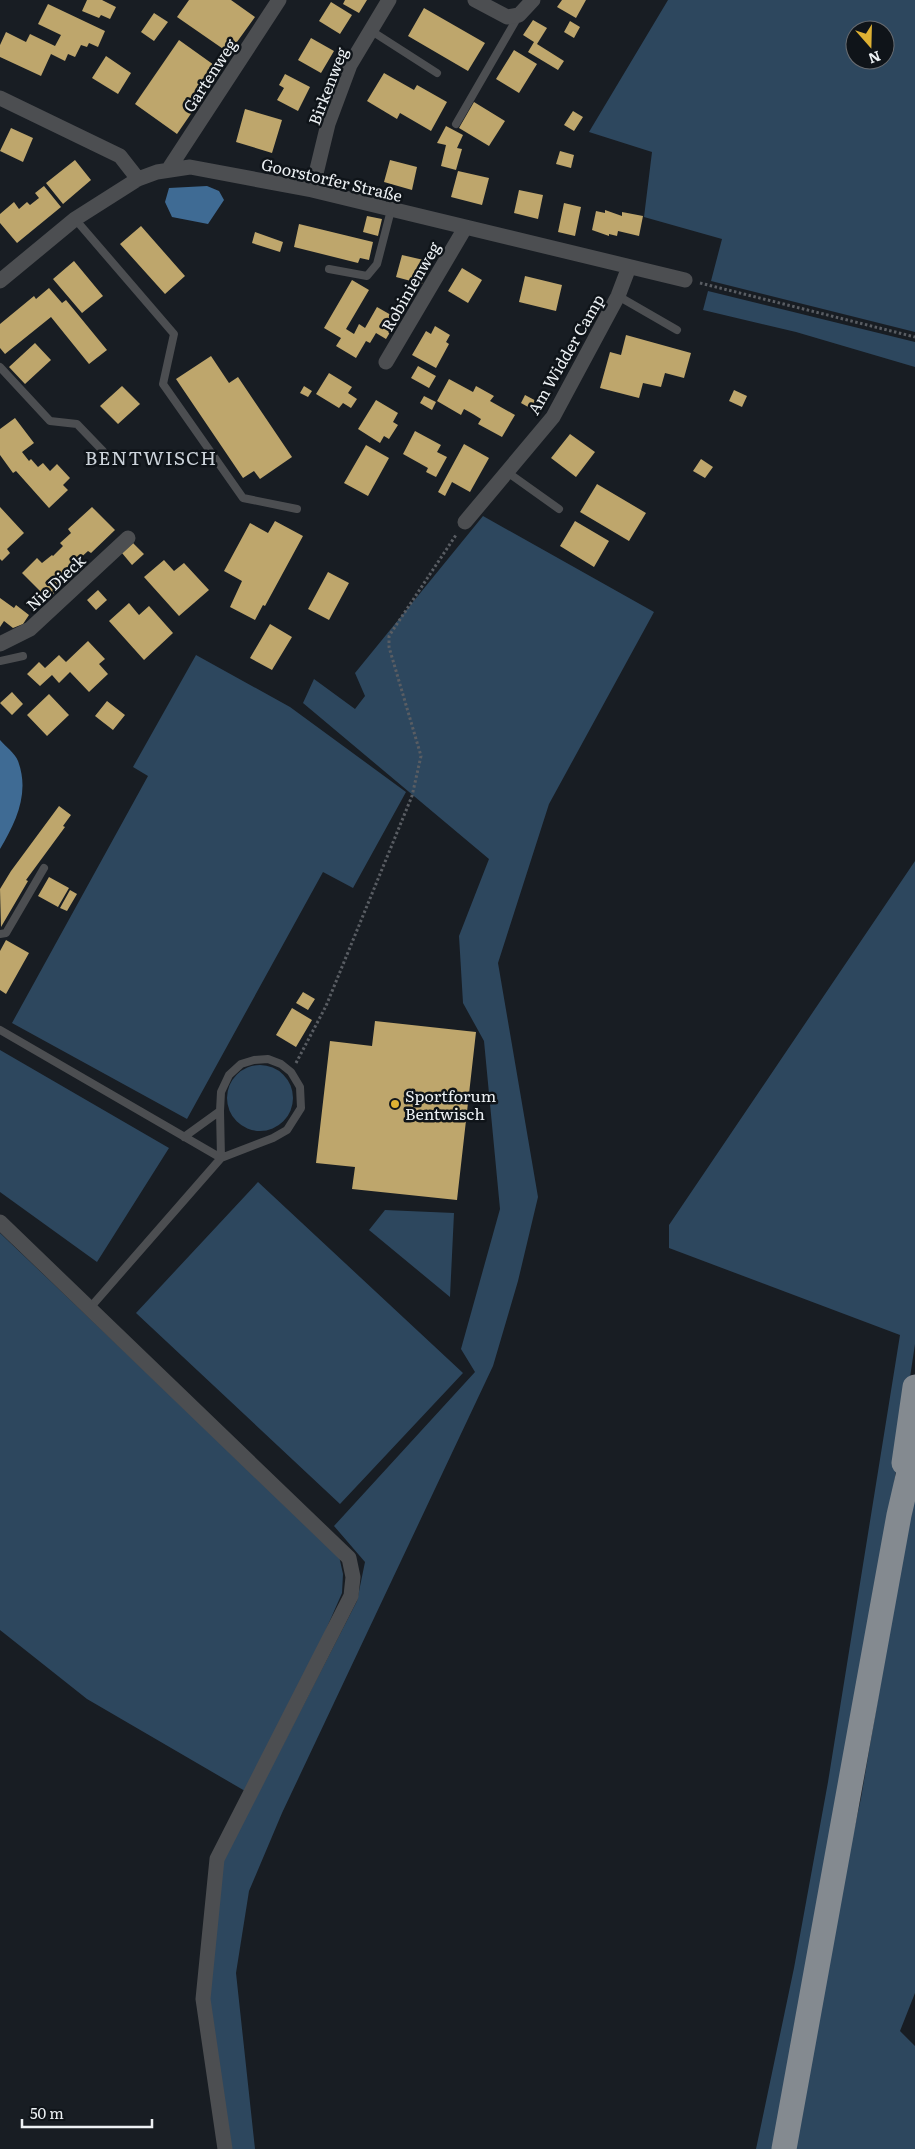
<svg xmlns="http://www.w3.org/2000/svg" width="915" height="2149" font-family="Literata,serif">
  <rect width="100%" height="100%" fill="#181d23"/>
  <!-- green -->
  <path fill="#2d475e" fill-rule="evenodd" d="M 668,0 L 915,0 L 915,332 L 711,281 L 722,239 L 644,217 L 652,152 L 589,132 ZM 855,30 L 885,30 L 885,60 L 855,60 Z
    M 708,291 L 915,342 L 915,367 L 796,332 L 703,310 Z
    M 483,516 L 654,612 L 549,804 L 498,963 L 538,1197 L 518,1281 L 493,1366 L 282,1813 L 249,1891 L 236,1973 L 255,2149 L 231,2149 L 209,1996 L 222,1863 L 357,1601 L 365,1562 L 334,1526 L 475,1372 L 461,1349 L 500,1209 L 484,1041 L 463,1003 L 459,936 L 489,859 L 303,703 L 314,679 L 355,709 L 365,696 L 355,673 Z
    M 196,655 L 290,707 L 406,792 L 353,888 L 323,872 L 187,1119 L 12,1023 L 148,776 L 133,767 Z
    M 915,861 L 915,1344 L 891,1504 L 772,2149 L 756,2149 L 794,1968 L 828,1782 L 900,1335 L 669,1248 L 669,1225 Z
    M 0,1050 L 169,1148 L 97,1262 L 0,1192 Z
    M227 1098a33 33 0 1 1 66 0a33 33 0 1 1-66 0Z
    M 258,1182 L 463,1373 L 340,1504 L 136,1313 Z
    M 385,1210 L 454,1213 L 450,1297 L 369,1230 Z
    M 0,1233 L 339,1556 L 343,1574 L 342,1593 L 314,1657 L 245,1791 L 87,1699 L 0,1630 Z
    M 915,1480 L 915,1993 L 900,2031 L 915,2046 L 915,2149 L 785,2149 L 861,1798 Z"/>
  <!-- water -->
  <path fill="#3f6b94" d="M 207,186 L 219,191 L 224,200 L 208,224 L 172,217 L 165,202 L 169,188 Z
    M 0,740 C 5,746 15,753 18,761 C 30,793 16,822 0,849 Z"/>
  <!-- building -->
  <path fill="#bea66c" d="M 87,0 L 102,0 L 116,7 L 110,19 L 101,15 L 99,18 L 82,11 Z
    M 189,0 L 231,0 L 255,17 L 229,53 L 177,17 Z
    M 345,0 L 367,0 L 359,13 L 343,4 Z
    M 562,0 L 586,0 L 576,18 L 557,7 Z
    M 331,2 L 352,15 L 340,34 L 319,21 Z
    M 48,4 L 105,31 L 98,47 L 89,43 L 87,47 L 81,45 L 75,57 L 68,54 L 65,61 L 51,54 L 41,76 L 0,57 L 0,45 L 6,32 L 26,42 L 30,34 L 55,46 L 61,35 L 38,24 Z
    M 424,8 L 485,43 L 468,71 L 408,36 Z
    M 154,13 L 168,22 L 154,41 L 141,32 Z
    M 533,20 L 547,28 L 537,44 L 564,61 L 558,70 L 528,52 L 534,42 L 523,35 Z
    M 570,21 L 580,27 L 574,38 L 564,32 Z
    M 311,38 L 334,51 L 321,73 L 298,60 Z
    M 179,40 L 221,70 L 177,134 L 135,104 Z
    M 514,50 L 537,64 L 519,93 L 496,79 Z
    M 106,56 L 131,73 L 118,94 L 92,78 Z
    M 384,73 L 414,90 L 417,85 L 447,102 L 431,131 L 400,113 L 397,119 L 367,101 Z
    M 285,74 L 310,87 L 298,111 L 277,100 L 284,88 L 279,85 Z
    M 474,102 L 505,121 L 489,146 L 459,128 Z
    M 245,109 L 282,120 L 272,153 L 236,142 Z
    M 573,111 L 583,117 L 574,131 L 564,125 Z
    M 446,126 L 463,135 L 457,148 L 462,149 L 456,170 L 441,166 L 446,145 L 437,143 Z
    M 11,128 L 33,138 L 23,162 L 0,151 Z
    M 560,151 L 574,155 L 571,168 L 556,164 Z
    M 75,160 L 91,180 L 63,204 L 46,183 Z
    M 390,160 L 417,167 L 412,190 L 384,182 Z
    M 458,171 L 489,178 L 482,205 L 451,197 Z
    M 44,186 L 61,207 L 17,243 L 0,223 L 0,214 L 14,202 L 19,209 L 27,202 L 30,205 L 39,198 L 35,193 Z
    M 519,190 L 543,195 L 538,219 L 514,213 Z
    M 564,203 L 581,207 L 575,236 L 558,232 Z
    M 605,210 L 622,216 L 622,212 L 643,216 L 639,236 L 618,231 L 617,236 L 609,234 L 609,236 L 592,230 L 596,211 L 605,213 Z
    M 367,216 L 382,219 L 378,236 L 363,232 Z
    M 299,224 L 373,242 L 369,260 L 360,258 L 358,263 L 294,247 Z
    M 141,226 L 185,276 L 165,294 L 120,244 Z
    M 255,232 L 283,242 L 280,252 L 252,243 Z
    M 402,255 L 428,261 L 422,284 L 396,277 Z
    M 74,261 L 103,296 L 82,313 L 53,279 Z
    M 462,268 L 482,280 L 468,303 L 448,291 Z
    M 525,276 L 562,285 L 556,311 L 519,302 Z
    M 352,280 L 369,290 L 346,329 L 354,334 L 359,324 L 365,328 L 377,307 L 398,319 L 386,339 L 376,333 L 370,343 L 366,341 L 356,358 L 336,346 L 341,338 L 324,328 Z
    M 49,288 L 62,303 L 66,300 L 107,350 L 89,364 L 51,317 L 5,354 L 0,348 L 0,324 L 34,296 L 36,299 Z
    M 435,326 L 450,335 L 446,342 L 449,344 L 436,368 L 412,355 L 426,331 L 431,334 Z
    M 626,335 L 691,353 L 684,378 L 665,373 L 661,387 L 643,383 L 639,398 L 600,388 L 610,352 L 621,355 Z
    M 35,343 L 51,360 L 25,384 L 9,367 Z
    M 211,356 L 229,383 L 238,377 L 292,457 L 260,479 L 254,471 L 243,478 L 176,379 Z
    M 418,366 L 436,376 L 429,388 L 411,378 Z
    M 329,373 L 352,387 L 348,393 L 357,399 L 351,408 L 343,403 L 339,408 L 316,394 Z
    M 449,379 L 473,392 L 476,386 L 494,396 L 490,401 L 515,415 L 502,437 L 478,424 L 481,419 L 473,414 L 464,409 L 461,415 L 437,401 Z
    M 122,386 L 140,404 L 118,424 L 100,406 Z
    M 304,386 L 312,391 L 308,397 L 300,393 Z
    M 734,390 L 747,396 L 742,407 L 729,401 Z
    M 525,395 L 542,404 L 537,412 L 521,403 Z
    M 424,396 L 436,402 L 432,410 L 420,403 Z
    M 376,400 L 398,413 L 393,422 L 398,425 L 389,439 L 384,436 L 380,443 L 358,429 Z
    M 15,418 L 34,443 L 22,452 L 29,461 L 31,459 L 38,467 L 43,463 L 50,471 L 57,464 L 70,478 L 63,485 L 68,490 L 49,508 L 16,471 L 13,473 L 0,455 L 0,429 Z
    M 415,431 L 441,445 L 437,452 L 447,457 L 436,477 L 426,472 L 428,468 L 403,454 Z
    M 570,434 L 595,452 L 576,477 L 551,458 Z
    M 464,444 L 489,458 L 470,492 L 452,482 L 445,496 L 438,492 Z
    M 366,445 L 389,458 L 368,496 L 344,483 Z
    M 701,459 L 713,467 L 705,478 L 693,471 Z
    M 597,484 L 646,513 L 629,541 L 580,512 Z
    M 0,507 L 24,533 L 7,549 L 10,553 L 2,561 L 0,559 Z
    M 92,507 L 115,530 L 91,553 L 88,551 L 77,561 L 80,564 L 70,574 L 72,576 L 48,599 L 22,573 L 37,558 L 42,563 L 52,555 L 53,556 L 63,546 L 60,543 L 71,533 L 68,529 Z
    M 275,521 L 303,536 L 265,606 L 263,605 L 255,620 L 230,607 L 242,581 L 224,571 L 250,523 L 268,533 Z
    M 575,521 L 609,541 L 594,567 L 560,546 Z
    M 133,543 L 144,554 L 132,565 L 122,553 Z
    M 164,560 L 174,571 L 184,563 L 209,590 L 179,616 L 144,577 Z
    M 328,572 L 349,583 L 329,620 L 308,609 Z
    M 98,590 L 107,600 L 96,610 L 87,600 Z
    M 0,598 L 14,608 L 16,605 L 29,615 L 23,624 L 13,628 L 4,621 L 0,627 Z
    M 129,603 L 139,615 L 149,606 L 173,633 L 144,660 L 109,621 Z
    M 270,624 L 292,637 L 272,670 L 250,658 Z
    M 88,641 L 105,659 L 99,664 L 108,674 L 89,692 L 70,672 L 59,683 L 52,675 L 40,686 L 27,674 L 39,662 L 45,668 L 59,655 L 66,662 Z
    M 12,692 L 23,704 L 12,715 L 0,703 Z
    M 49,694 L 69,715 L 47,736 L 27,715 Z
    M 107,701 L 125,715 L 113,730 L 95,716 Z
    M 59,806 L 71,815 L 63,826 L 65,827 L 26,880 L 28,881 L 1,927 L 0,889 L 11,871 Z
    M 49,877 L 69,888 L 58,907 L 38,896 Z
    M 70,890 L 77,894 L 67,911 L 60,908 Z
    M 6,940 L 29,953 L 6,994 L 0,990 L 0,951 Z
    M 303,992 L 315,999 L 308,1010 L 296,1003 Z
    M 292,1008 L 312,1020 L 296,1047 L 276,1035 Z
    M 375,1021 L 476,1032 L 457,1200 L 352,1189 L 355,1167 L 316,1163 L 330,1041 L 372,1046 Z"/>
  <g fill="none" stroke-linecap="round" stroke-linejoin="round">
    <!-- path -->
    <path stroke="#595d63" stroke-width="3" stroke-dasharray="2.5 2.5" stroke-linecap="butt" d="M 700,283 L 915,337
      M 296,1063 L 326,1006 L 412,796 L 421,756 L 389,647 L 389,636 L 456,535"/>
    <!-- service -->
    <path stroke="#4c4e51" stroke-width="8" d="M 370,30 L 437,73
      M 456,124 L 519,15
      M 75,219 L 174,334 L 163,384 L 243,498 L 297,509
      M 329,269 L 367,276 L 377,264 L 391,210
      M 618,296 L 677,330
      M 0,367 L 50,421 L 77,424 L 103,451
      M 507,472 L 559,509
      M 0,661 L 23,656
      M 0,934 L 6,933 L 44,868
      M 0,1030 L 221,1158
      M 220,1111 L 221,1158
      M 89,1309 L 221,1158 L 273,1138 L 287,1130 L 301,1108 L 300,1087 L 291,1072 L 281,1064 L 268,1059 L 254,1060 L 241,1064 L 229,1075 L 221,1092 L 220,1111 L 184,1137"/>
    <!-- minor -->
    <path stroke="#4c4e51" stroke-width="15" d="M 475,0 L 507,17 L 519,15 L 533,0
      M 0,98 L 120,156 L 138,179
      M 168,170 L 279,0
      M 312,190 L 328,124 L 350,65 L 389,0
      M 0,281 L 75,219 L 138,179 L 157,172 L 190,167 L 312,190 L 685,280
      M 386,362 L 465,228
      M 465,522 L 553,417 L 618,296 L 629,267
      M 0,644 L 30,629 L 128,538
      M 0,1222 L 349,1558 L 353,1577 L 351,1596 L 217,1859 L 203,1999 L 225,2149"/>
    <!-- trunk -->
    <path stroke="#848a90" stroke-width="25" d="M 904,1463 L 915,1387
      M 784,2149 L 899,1515 L 915,1446"/>
  </g>
  <!-- markers -->
  <circle fill="#deb133" stroke="#0f1419" stroke-width="2" cx="395" cy="1104" r="5"/>
  <g text-anchor="middle" dominant-baseline="central" stroke-width="5" stroke-linejoin="round" paint-order="stroke">
    <!-- street labels -->
    <g font-size="16" fill="#edf1f4" stroke="#0f1419">
      <text transform="translate(209 75) rotate(-57)">Gartenweg</text>
      <text transform="translate(327 86) rotate(-69)">Birkenweg</text>
      <text transform="translate(332 179) rotate(13)">Goorstorfer Straße</text>
      <text transform="translate(410 286) rotate(-60)">Robinienweg</text>
      <text transform="translate(565 354) rotate(-60)">Am Widder Camp</text>
      <text transform="translate(55 582) rotate(-43)">Nie Dieck</text>
    </g>
    <!-- poi labels -->
    <g font-size="16" fill="#edf1f4" stroke="#0f1419" text-anchor="start">
      <text x="405" y="1095">Sportforum<tspan x="405" dy="18">Bentwisch</tspan></text>
    </g>
    <!-- quarter labels -->
    <g font-size="19" letter-spacing="1" fill="#ccd3da" stroke="#0f1419">
      <text x="151" y="457">BENTWISCH</text>
    </g>
  </g>
  <!-- north arrow -->
  <g transform="translate(870 45) rotate(160)"><circle r="24" fill="#0f1419" stroke="#686c71"/>
  <path d="M0-4L9 19L0 12L-9 19Z" fill="#deb133"/>
  <text y="-8" font-size="14" font-weight="bold" text-anchor="middle" fill="#edf1f4">N</text>
  </g>
  <!-- scale -->
  <path d="M22 2119v8h130v-8" fill="none" stroke="#edf1f4" stroke-width="2.5"/>
  <text x="30" y="2119" font-size="15" fill="#edf1f4" stroke="#0f1419" stroke-width="4" paint-order="stroke">50 m</text>
</svg>
